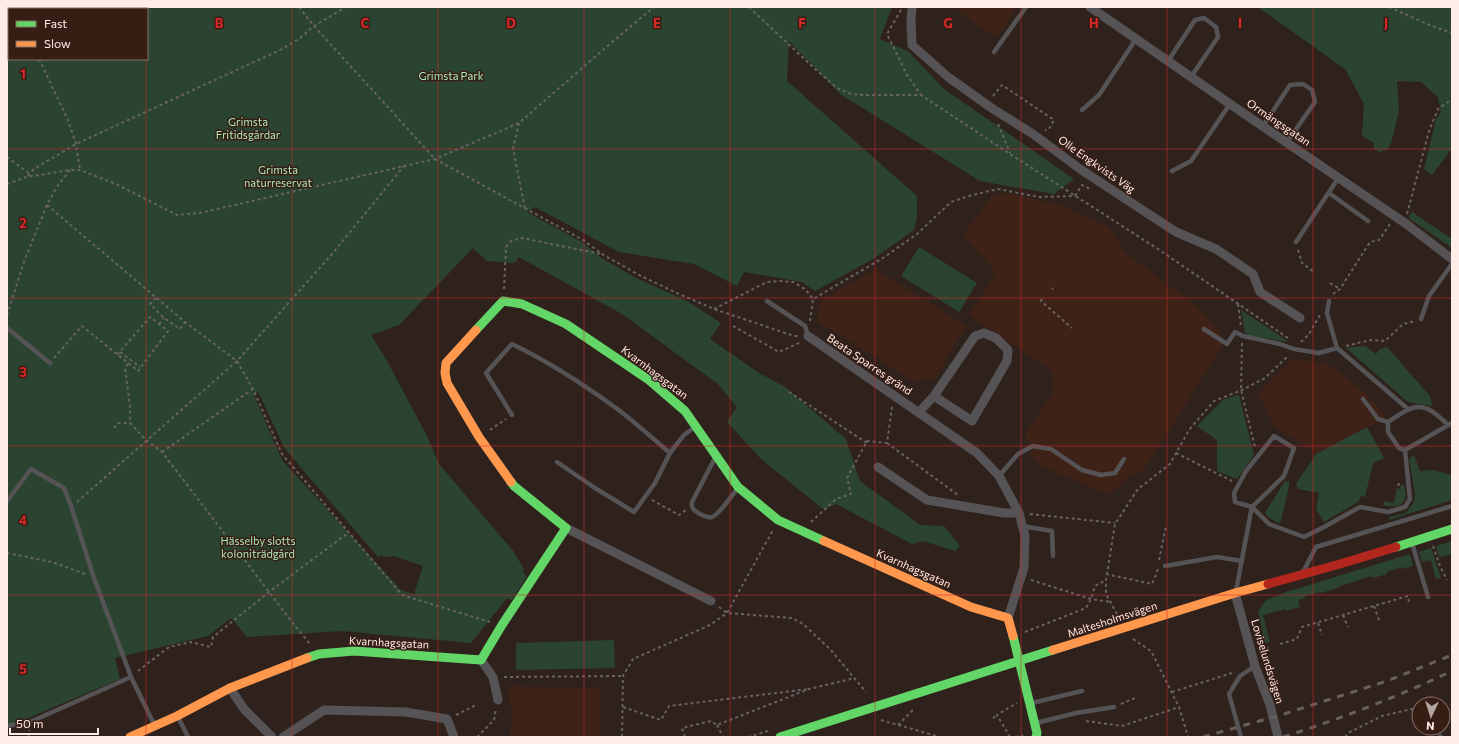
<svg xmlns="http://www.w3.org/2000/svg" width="1459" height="744" font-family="Commissioner,sans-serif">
  <rect width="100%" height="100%" fill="#2f221d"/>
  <!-- built -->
  <path fill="#3f2217" d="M 953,7 L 1017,7 L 996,38 Z
    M 1009,193 L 1060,205 L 1108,226 L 1126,253 L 1199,308 L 1221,332 L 1222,347 L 1143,471 L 1129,477 L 1109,495 L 1055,472 L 1034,461 L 1025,433 L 1053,393 L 1053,372 L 969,315 L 996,272 L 963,236 L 992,195 Z
    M 876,269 L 966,326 L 935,378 L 913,381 L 819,322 L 817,314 L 820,303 L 823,299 Z
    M 1292,360 L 1325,362 L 1366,393 L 1386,418 L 1316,454 L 1273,425 L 1258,393 Z
    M 508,686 L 600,689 L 601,737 L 510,737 L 512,715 Z"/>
  <!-- green -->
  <path fill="#2b4431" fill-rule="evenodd" d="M 7,7 L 892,7 L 880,39 L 909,52 L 944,89 L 1074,179 L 1054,194 L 980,181 L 840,94 L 789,41 L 787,81 L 917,196 L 917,218 L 914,230 L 873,259 L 815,291 L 802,282 L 744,272 L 737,286 L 694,264 L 619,252 L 535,207 L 527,212 L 582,242 L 603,259 L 636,278 L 687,301 L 721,323 L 710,339 L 759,373 L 785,387 L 846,439 L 860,481 L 920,525 L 944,526 L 960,546 L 955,551 L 923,541 L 912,544 L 836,504 L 823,509 L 761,459 L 727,422 L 737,407 L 718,384 L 622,314 L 519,257 L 515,263 L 487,261 L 473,248 L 399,325 L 371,335 L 387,361 L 427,436 L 439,464 L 514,552 L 524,569 L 523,573 L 527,576 L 512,600 L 507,598 L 471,643 L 342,631 L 247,637 L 231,618 L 208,636 L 115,658 L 120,679 L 7,727 ZM 9,9 L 147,9 L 147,59 L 9,59 ZM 258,392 L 285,449 L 378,557 L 381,555 L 383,557 L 394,556 L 423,566 L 414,594 L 401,590 L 282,460 L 254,395 Z
    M 1258,7 L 1452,7 L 1452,148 L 1432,175 L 1424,169 L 1436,119 L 1441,112 L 1438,97 L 1421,82 L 1397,81 L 1399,111 L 1391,143 L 1386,151 L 1383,149 L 1382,153 L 1374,149 L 1374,143 L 1362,136 L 1364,104 L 1345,69 Z
    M 1412,212 L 1452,239 L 1452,248 L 1410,219 L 1409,216 Z
    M 919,247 L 977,283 L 959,312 L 901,276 Z
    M 1241,310 L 1289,342 L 1252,336 L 1245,333 Z
    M 1365,346 L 1376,354 L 1380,349 L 1387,347 L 1430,396 L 1432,406 L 1408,402 L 1346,348 Z
    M 1239,395 L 1254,455 L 1237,479 L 1217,471 L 1217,440 L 1197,426 L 1224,399 Z
    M 1367,427 L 1384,458 L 1373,463 L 1365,497 L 1361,496 L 1358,502 L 1324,522 L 1316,509 L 1319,493 L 1298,489 L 1296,484 L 1316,454 Z
    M 1414,455 L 1420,471 L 1433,470 L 1452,475 L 1452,500 L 1389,520 L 1389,517 L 1406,513 L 1414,502 L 1415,493 L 1409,459 Z
    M 1285,481 L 1289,482 L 1289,486 L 1281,521 L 1278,523 L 1268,517 L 1265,513 Z
    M 1401,485 L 1404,485 C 1405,489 1406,495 1405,498 C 1403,508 1390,507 1383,505 L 1384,501 L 1394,503 L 1397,488 L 1400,489 Z
    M 1452,541 L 1452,554 L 1439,557 L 1436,546 Z
    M 1431,548 L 1441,578 L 1436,579 L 1431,560 L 1422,562 L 1419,552 Z
    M 1410,554 L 1413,566 L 1402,569 L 1401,567 L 1387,572 L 1387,574 L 1373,578 L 1372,576 L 1340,586 L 1340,587 L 1321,593 L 1320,592 L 1305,596 L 1305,598 L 1298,600 L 1300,607 L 1286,611 L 1285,609 L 1263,615 L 1270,642 L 1265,643 L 1258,612 L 1265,601 L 1286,592 Z
    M 614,640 L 615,668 L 516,670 L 516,643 Z"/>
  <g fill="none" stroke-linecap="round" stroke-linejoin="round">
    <!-- path -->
    <path stroke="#676363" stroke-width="2" stroke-dasharray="3 3" stroke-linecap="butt" d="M 14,7 L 15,9
      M 299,7 L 314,26 L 435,159 L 583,240 L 602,254 L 639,275 L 679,294 L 714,309 L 794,336 L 799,336
      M 749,7 L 815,69 L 837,88 L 851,94 L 864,95 L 921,95 L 1010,154 L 1158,249 L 1288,338
      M 1389,7 L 1432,26 L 1452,33
      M 901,10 L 887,34 L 907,75 L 921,95
      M 7,25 L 9,22
      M 39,59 L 68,120 L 76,144 L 80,170
      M 993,96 L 1002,85 L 1054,120 L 1049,129 L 1045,130
      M 519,123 L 513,148 L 525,209
      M 998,124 L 1010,153
      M 7,157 L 30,174
      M 28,176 L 34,169 L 76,144 L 280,50 L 299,39 L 314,26 L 346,7
      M 7,184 L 27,177 L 70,170 L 80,170 L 116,184 L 177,215 L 200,213 L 435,159 L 519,123 L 611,43 L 654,7
      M 1075,196 L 1082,185 L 1090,189
      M 47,205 L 185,322 L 237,361 L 253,389 L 282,454 L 402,595 L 490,622
      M 1407,214 L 1429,131 L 1438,109 L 1452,99
      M 1298,250 L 1302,263 L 1314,272
      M 1330,283 L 1340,289
      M 504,289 L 506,247 L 511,241 L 522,238 L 601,254
      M 1052,289 L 1053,288
      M 1333,294 L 1340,289 L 1370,242 L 1379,240 L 1390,224
      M 156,298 L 150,304 L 164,318 L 180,329 L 185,322
      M 1042,299 L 1041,301 L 1072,328
      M 1238,304 L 1241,326
      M 714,309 L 767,282 L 780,281 L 793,282 L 805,289 L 813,299
      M 7,315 L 25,259 L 47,205 L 56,188 L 70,170
      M 810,321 L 813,299 L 883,258 L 917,234 L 951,202 L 972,195 L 998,189 L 1039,197 L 1075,196
      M 159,324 L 164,318
      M 733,326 L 779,352 L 801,342
      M 1301,342 L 1309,334 L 1320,315
      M 1242,343 L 1241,390 L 1255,447
      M 1346,346 L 1370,340 L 1385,341 L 1403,324 L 1415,321
      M 120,352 L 140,367
      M 54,358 L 82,326 L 138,371 L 168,331 L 150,317 L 117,355
      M 128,364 L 125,368 L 130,406 L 130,423
      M 789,392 L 867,443
      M 114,428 L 118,423 L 130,423 L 146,440 L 162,452 L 292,622 L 310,644
      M 490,430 L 506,419
      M 887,443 L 958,495
      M 162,452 L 253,389
      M 1176,453 L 1232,481
      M 1398,486 L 1400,482
      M 652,500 L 679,515 L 686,510
      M 77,502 L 237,361 L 332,254 L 404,166
      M 1030,514 L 1115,523
      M 811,522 L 836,499 L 851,494 L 847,478 L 867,441 L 887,443 L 892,407
      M 1433,546 L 1440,566 L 1447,580
      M 7,553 L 52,562 L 85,574
      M 1159,560 L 1166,526
      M 1106,574 L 1152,584 L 1158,569
      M 1031,580 L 1091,599 L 1110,602
      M 1374,606 L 1380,623
      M 719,607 L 727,613 L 792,618 L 803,624 L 830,649 L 866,692
      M 1117,614 L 1106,594 L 1106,580 L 1115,524 L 1138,489 L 1170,464 L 1189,430 L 1214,401 L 1242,390 L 1265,378 L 1288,356
      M 1343,615 L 1348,627
      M 1318,623 L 1322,635
      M 1025,632 L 1086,608 L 1091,599 L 1095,586 L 1106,580
      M 1133,639 L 1151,651 L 1179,707 L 1188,737
      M 1280,644 L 1297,639 L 1302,627 L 1408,596 L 1409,603
      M 1261,652 L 1271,647
      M 138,671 L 169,647 L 191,642 L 211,647 L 213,637 L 269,592 L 348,533
      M 504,677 L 623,676
      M 1172,692 L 1232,673
      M 1121,704 L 1135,698
      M 623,707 L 661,720 L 669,706 L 809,689
      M 456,715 L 476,705
      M 1443,716 L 1452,725
      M 993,718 L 997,715
      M 881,720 L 940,737
      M 1086,721 L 1122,726 L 1179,707
      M 717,725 L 723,737
      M 898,725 L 912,711 L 912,708
      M 29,737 L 29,730
      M 477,737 L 494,720 L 496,709
      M 622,737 L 623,676 L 633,659 L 710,625 L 727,613 L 773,530
      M 685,737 L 682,728 L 711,721 L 717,725 L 809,689 L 855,678
      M 748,737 L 771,730
      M 1010,737 L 997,715 L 1017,703
      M 1016,737 L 1023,735
      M 1345,737 L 1348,733 L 1382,716 L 1416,708 L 1419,709"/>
    <!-- lane -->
    <path stroke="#555355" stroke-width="4.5" d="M 994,52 L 1026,7
      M 1168,61 L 1195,20 L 1204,18 L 1216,27 L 1218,37 L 1191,77
      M 1082,110 L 1099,95 L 1136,39
      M 1263,126 L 1290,85 L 1303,84 L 1312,90 L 1315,102 L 1287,142
      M 1172,171 L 1191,161 L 1230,104
      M 1329,193 L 1368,221
      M 1296,242 L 1339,177
      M 767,301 L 805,326 L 808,336
      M 1329,301 L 1327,313 L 1337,348
      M 1421,319 L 1429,296 L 1452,264
      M 7,328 L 50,363
      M 1204,329 L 1227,344 L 1235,332 L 1243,336 L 1280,344 L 1294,349 L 1319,353 L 1337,348 L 1408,409
      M 1363,399 L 1378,419 L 1388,422
      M 512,415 L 486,373 L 512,344 C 549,362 583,384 616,408 C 635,422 652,438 670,453 L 684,435 L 695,427
      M 1448,425 C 1423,400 1416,403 1388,422 L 1388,432 L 1399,448 L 1405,450 L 1452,423
      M 715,458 L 692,502 C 691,509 694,510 700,514 C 703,516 707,518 712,517 C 719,515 732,495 737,489
      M 557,462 L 595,488 L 634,512 L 655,483 L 670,453
      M 999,476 L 1018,454 L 1033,446 L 1051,449 L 1082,470 L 1101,475 L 1115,473 L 1124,459
      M 7,501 L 31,469 L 64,488 L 71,506 L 94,578 L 131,677
      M 1252,507 L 1284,476 L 1294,448 L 1274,436 L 1246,471 L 1234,493 L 1235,502 L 1252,507 L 1269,524 L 1304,537 L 1324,527 L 1360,507 L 1388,512 L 1405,507 L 1410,499 L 1405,450
      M 1022,526 L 1052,531 L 1053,556
      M 1412,543 L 1428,597
      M 1165,566 L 1217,557 L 1242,561
      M 1303,572 L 1316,547 L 1452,506
      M 1236,591 L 1252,506
      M 1032,703 L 1082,691
      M 178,717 L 188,737
      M 1036,723 L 1076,713 L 1114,707
      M 7,726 L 30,722 L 131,677 L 154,724
      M 1440,736 L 1441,737
      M 1241,737 L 1229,694 L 1240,676 L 1255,666"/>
    <!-- street -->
    <path stroke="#555355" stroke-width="9" d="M 912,7 L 911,22 L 912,45 L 948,77 L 993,109 L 1033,134 L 1080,169 L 1176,232 L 1216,249 L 1253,274 L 1260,292 L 1300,318
      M 1090,7 L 1230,104 L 1405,223 L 1452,259
      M 808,336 L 977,453 L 999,476 L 1019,513 L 1025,536 L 1024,568 L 1008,618
      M 919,412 L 934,396 L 972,421 L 1007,361 L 1008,350 L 996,338 L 984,333 L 975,336 L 934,396
      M 878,467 L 927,500 L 1004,513 L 1019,513
      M 566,528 L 711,601
      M 1235,593 L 1255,666 L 1270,705 L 1278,737
      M 481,660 L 493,677 L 498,700
      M 230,688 L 244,709 L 272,737
      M 283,737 L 324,710 L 406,712 L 447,719 L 454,737"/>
    <!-- fast -->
    <path stroke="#63d668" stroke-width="9" d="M 476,330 L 503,301 L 522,304 L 566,324 L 649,380 L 685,411 L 738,487 L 778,520 L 824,541
      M 1396,547 L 1452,529
      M 1013,636 L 1037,733 L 1036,737
      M 307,658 L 319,654 L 354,651 L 481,660 L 502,625 L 566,528 L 514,486 L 511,482
      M 780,737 L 1053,650"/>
    <!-- slow -->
    <path stroke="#ff974d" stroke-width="9" d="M 476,330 L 446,363 L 445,373 L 447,383 L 479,437 L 511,482
      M 824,541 L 971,607 L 1008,618 L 1013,636
      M 1053,650 L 1235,593 L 1268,584
      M 130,737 L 177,716 L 230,688 L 307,658"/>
    <!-- jam -->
    <path stroke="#b3261e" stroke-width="9" d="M 1268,584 L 1340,564 L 1396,547"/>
    <!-- rail -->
    <path stroke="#66605e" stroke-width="3" stroke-dasharray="7 7" stroke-linecap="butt" d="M 1203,737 L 1284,714 L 1387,681 L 1452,655
      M 1283,737 C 1340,719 1397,697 1452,671"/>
  </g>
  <!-- grid -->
  <path fill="none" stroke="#d62828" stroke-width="1" stroke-opacity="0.55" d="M 146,7 L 146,9M 292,7 L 292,737M 438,7 L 438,737M 584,7 L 584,737M 730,7 L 730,737M 875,7 L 875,737M 1021,7 L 1021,737M 1167,7 L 1167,737M 1313,7 L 1313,737M 146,59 L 146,737M 7,149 L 1452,149M 7,298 L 1452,298M 7,446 L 1452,446M 7,595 L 1452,595"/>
  <g text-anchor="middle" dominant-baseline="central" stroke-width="3" stroke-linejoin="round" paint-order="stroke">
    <!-- park labels -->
    <g font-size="11" fill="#aae8bb" stroke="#371e15">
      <text x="451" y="75">Grimsta Park</text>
      <text x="248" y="121">Grimsta<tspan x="248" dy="13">Fritidsgårdar</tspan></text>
      <text x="278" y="169">Grimsta<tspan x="278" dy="13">naturreservat</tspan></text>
      <text x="258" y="540">Hässelby slotts<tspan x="258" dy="13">koloniträdgård</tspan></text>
    </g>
    <!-- street labels -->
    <g font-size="11" fill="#feece6" stroke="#371e15">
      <text transform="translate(1279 122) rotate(34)">Ormängsgatan</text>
      <text transform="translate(1097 164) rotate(35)">Olle Engkvists Väg</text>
      <text transform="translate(870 364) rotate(34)">Beata Sparres gränd</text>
      <text transform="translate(655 372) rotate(37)">Kvarnhagsgatan</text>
      <text transform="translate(914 568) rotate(24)">Kvarnhagsgatan</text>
      <text transform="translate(1112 619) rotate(-18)">Maltesholmsvägen</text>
      <text transform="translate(389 642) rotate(3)">Kvarnhagsgatan</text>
      <text transform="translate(1268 661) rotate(73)">Loviselundsvägen</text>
    </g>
  </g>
  <g font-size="13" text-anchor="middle" font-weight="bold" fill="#d62828" stroke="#371e15" stroke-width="3" stroke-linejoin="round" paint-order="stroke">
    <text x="219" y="28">B</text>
    <text x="365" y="28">C</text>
    <text x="511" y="28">D</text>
    <text x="657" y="28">E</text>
    <text x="802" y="28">F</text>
    <text x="948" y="28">G</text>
    <text x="1094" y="28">H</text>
    <text x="1240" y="28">I</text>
    <text x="1386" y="28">J</text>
    <text x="23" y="79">1</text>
    <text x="23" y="228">2</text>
    <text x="23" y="377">3</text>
    <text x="23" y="525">4</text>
    <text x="23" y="674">5</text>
  </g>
  <!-- border -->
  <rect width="1459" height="744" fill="none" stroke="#feece6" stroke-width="16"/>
  <!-- legend -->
  <rect x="8" y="8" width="140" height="52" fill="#371e15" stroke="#877069"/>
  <rect x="16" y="21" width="20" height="6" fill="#63d668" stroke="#877069"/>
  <text x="44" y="28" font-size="12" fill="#feece6">Fast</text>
  <rect x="16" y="41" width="20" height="6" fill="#ff974d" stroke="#877069"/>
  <text x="44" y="48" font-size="12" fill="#feece6">Slow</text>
  <!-- north arrow -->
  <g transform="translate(1431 716) rotate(184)"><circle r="19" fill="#371e15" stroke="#877069"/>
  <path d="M0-3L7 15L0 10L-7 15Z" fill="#b6a5a0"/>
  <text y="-6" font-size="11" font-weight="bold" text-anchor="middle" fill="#feece6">N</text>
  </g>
  <!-- scale -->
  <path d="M10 728v6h88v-6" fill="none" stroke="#feece6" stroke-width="2"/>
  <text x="16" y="728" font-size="12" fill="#feece6" stroke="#371e15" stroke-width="3" paint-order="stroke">50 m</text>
</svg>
